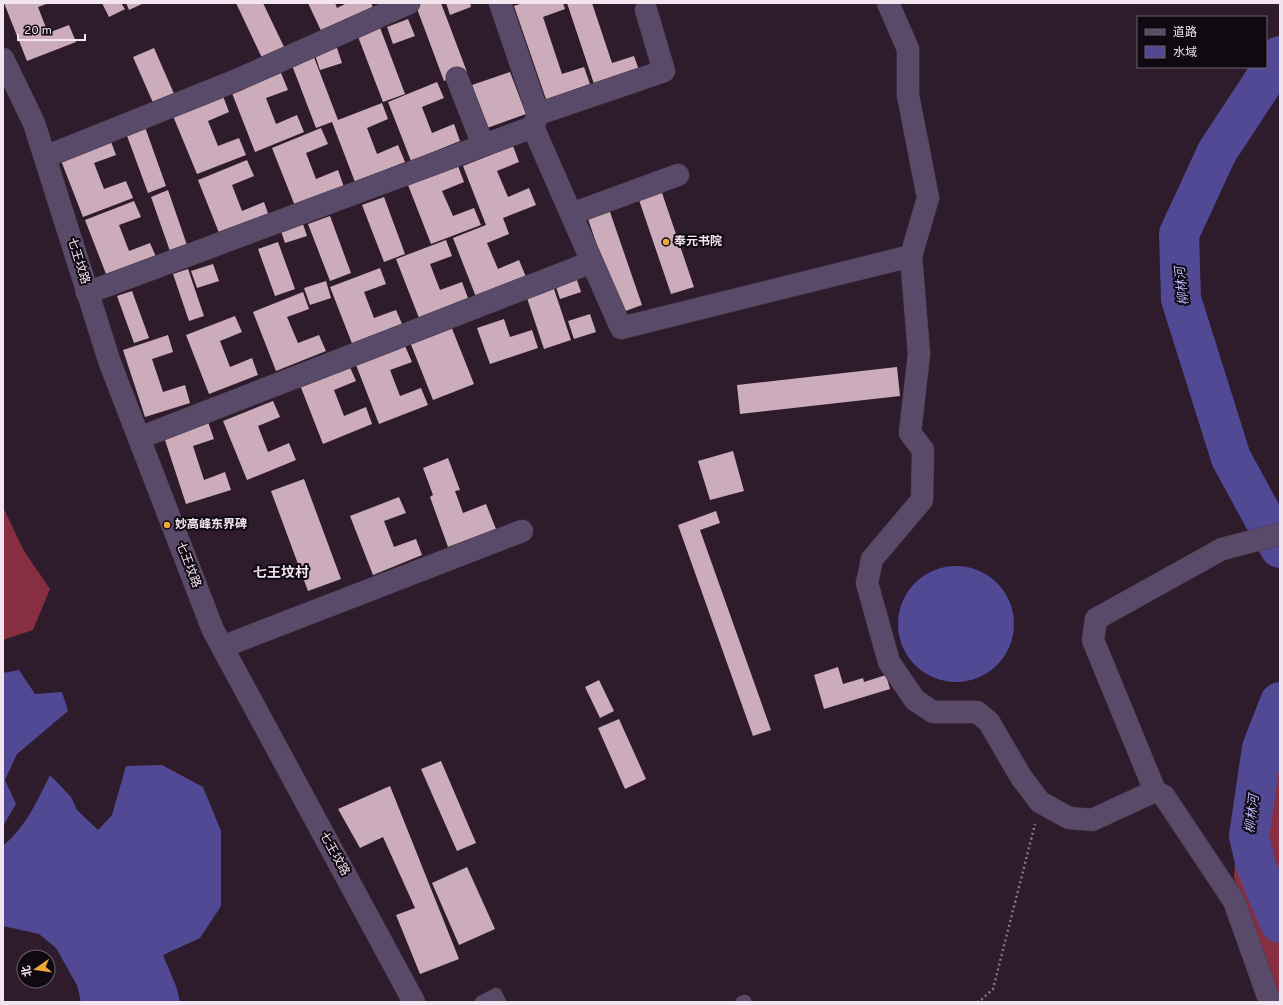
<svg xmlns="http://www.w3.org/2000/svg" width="1283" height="1005" font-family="Overpass,'Noto Sans SC',sans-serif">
  <rect width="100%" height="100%" fill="#2e1c2d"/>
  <!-- forest -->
  <path fill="#872f41" d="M 3,507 L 24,551 L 50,589 L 33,630 L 3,640 Z
    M 1280,750 L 1280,999 L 1245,927 L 1234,877 L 1237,830 L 1251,793 L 1270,752 Z"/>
  <!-- water -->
  <path fill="#524995" d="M898 624a58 58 0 1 1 116 0a58 58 0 1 1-116 0Z
    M 19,670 L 35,694 L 62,692 L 68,711 L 17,754 L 5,780 L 16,804 L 3,826 L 3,673 Z
    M 162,765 L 203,787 L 221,831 L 221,906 L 200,938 L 163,955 L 176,986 L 180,1002 L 81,1002 L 77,985 L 56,948 L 39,934 L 3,926 L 3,846 C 27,825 36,803 50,775 L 71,797 L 77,810 L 98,830 L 112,815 L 126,766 Z"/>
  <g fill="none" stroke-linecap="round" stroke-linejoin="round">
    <!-- river -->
    <path stroke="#524995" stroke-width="40" d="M 1280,56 L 1217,152 L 1179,234 L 1181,299 L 1231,458 L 1280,548
      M 1280,702 L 1262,748 L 1249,836 L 1256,866 L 1280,923"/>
  </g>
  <!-- building -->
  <path fill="#ccacba" d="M 4,3 L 49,3 L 38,7 L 48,33 L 69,25 L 76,42 L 27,61 Z
    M 102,3 L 121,3 L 125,9 L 109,17 Z
    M 126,3 L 144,3 L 129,10 Z
    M 236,3 L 263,3 L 286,51 L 264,62 Z
    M 308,3 L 335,3 L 337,8 L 347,3 L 371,3 L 375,12 L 324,37 Z
    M 422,3 L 441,3 L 467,72 L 444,81 L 416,6 Z
    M 446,3 L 470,3 L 471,7 L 450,15 Z
    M 523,3 L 563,3 L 565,9 L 543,17 L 562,74 L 584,67 L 590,84 L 568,92 L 569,95 L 547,102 L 514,6 Z
    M 567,3 L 592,3 L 612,63 L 634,56 L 640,73 L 596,90 Z
    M 408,19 L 415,36 L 393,44 L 387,27 Z
    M 379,25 L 405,94 L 383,102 L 357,34 Z
    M 336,45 L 342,63 L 320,70 L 314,52 Z
    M 154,48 L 175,96 L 154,105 L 133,57 Z
    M 312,52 L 338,120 L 382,103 L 388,119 L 367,128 L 377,154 L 398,145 L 405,162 L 355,182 L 332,122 L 316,128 L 290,60 Z
    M 510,72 L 526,114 L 487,128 L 472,85 Z
    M 281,73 L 288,90 L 266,98 L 276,124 L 297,115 L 304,132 L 255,152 L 232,93 Z
    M 437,82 L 444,98 L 422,107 L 432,133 L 454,124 L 460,141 L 411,161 L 388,102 Z
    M 223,96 L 229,112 L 208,121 L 218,146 L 239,138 L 246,155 L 197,174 L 173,116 Z
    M 145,127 L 166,186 L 148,193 L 126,133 Z
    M 321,128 L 328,144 L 306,153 L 316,179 L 338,170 L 344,187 L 295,206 L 272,148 Z
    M 110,139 L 116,155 L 94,163 L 104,189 L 126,181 L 133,198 L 83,217 L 60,158 Z
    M 513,146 L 519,162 L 497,171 L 508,197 L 529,188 L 536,205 L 503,218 L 509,234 L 487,243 L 498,269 L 519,260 L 526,277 L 476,297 L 453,238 L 486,225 L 463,166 Z
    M 247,160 L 254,176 L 232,185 L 242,211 L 264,202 L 270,219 L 221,238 L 198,180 Z
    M 458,166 L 464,182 L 442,191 L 453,216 L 474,208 L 481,225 L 431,244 L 408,185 Z
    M 168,190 L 188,248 L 171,254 L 151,197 Z
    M 661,190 L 694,287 L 671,294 L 638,197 Z
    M 384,197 L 405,254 L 384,262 L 362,205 Z
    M 134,201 L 141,217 L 119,225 L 129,251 L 150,243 L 157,259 L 108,279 L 85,220 Z
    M 609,209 L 642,305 L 620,313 L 587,216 Z
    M 330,216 L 351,273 L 330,281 L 308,224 Z
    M 301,218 L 307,236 L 285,243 L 279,225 Z
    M 446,240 L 452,256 L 430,264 L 440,290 L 462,282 L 468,298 L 419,318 L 396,259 Z
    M 278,242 L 295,289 L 275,296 L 258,249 Z
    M 213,264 L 219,281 L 197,288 L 191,271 Z
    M 380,268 L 386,284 L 364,292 L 374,318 L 396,310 L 403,326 L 353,346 L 330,287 Z
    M 188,269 L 204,316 L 189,321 L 173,274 Z
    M 575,274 L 581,292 L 560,299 L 554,281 Z
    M 326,281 L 331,298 L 310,305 L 304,288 Z
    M 553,286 L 571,340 L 544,349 L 526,295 Z
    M 132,291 L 149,338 L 134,343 L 117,296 Z
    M 303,292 L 309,309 L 287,317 L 298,343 L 319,335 L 326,351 L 276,371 L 253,312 Z
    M 590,314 L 596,332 L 574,339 L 568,321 Z
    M 235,316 L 242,332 L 220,341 L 230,367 L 252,358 L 258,375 L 209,394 L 186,335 Z
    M 504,319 L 510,337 L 532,330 L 538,348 L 490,364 L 477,328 Z
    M 451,326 L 474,384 L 433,400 L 410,342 Z
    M 168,335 L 173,352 L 152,359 L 163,392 L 185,385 L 190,403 L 145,417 L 123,350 Z
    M 405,346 L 412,362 L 390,370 L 400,396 L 421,388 L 428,405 L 379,424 L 356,365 Z
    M 349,365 L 356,381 L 334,390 L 344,416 L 366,407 L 372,424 L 323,444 L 300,385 Z
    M 897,367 L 900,396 L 740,414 L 737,385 Z
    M 273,401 L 280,417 L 258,426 L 268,452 L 289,443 L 296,460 L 247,480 L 223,421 Z
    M 208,422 L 214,439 L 193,446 L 204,480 L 225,472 L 231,490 L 186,504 L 164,437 Z
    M 733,451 L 744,491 L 710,500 L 698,461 Z
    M 448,458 L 460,490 L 455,491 L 463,513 L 486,504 L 496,529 L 448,547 L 430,497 L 433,495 L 423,468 Z
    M 304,479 L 341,579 L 308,591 L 271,491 Z
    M 399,497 L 406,513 L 384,521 L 394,547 L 416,539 L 422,555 L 373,575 L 350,516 Z
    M 716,511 L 720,523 L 700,530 L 771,730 L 753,736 L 678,525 Z
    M 838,667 L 843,684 L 863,678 L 864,682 L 886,675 L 890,689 L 824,709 L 814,675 Z
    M 599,680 L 614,711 L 600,718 L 585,687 Z
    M 619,719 L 646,779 L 625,789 L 598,728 Z
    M 441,761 L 476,843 L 457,851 L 421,769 Z
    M 390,786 L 459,959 L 420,974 L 396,915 L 415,908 L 383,837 L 360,848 L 338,809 Z
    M 467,867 L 495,929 L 459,945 L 432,883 Z"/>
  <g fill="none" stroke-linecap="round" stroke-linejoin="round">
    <defs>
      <path id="service" d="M 481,1002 L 496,994 L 500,1002
        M 742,1002 L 745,1001"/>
      <path id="minor" d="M 500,3 L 538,114
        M 888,3 L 908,49 L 908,95 L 928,198 L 911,256 L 919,354 L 910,433 L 923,450 L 922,500 L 872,559 L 867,583 L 889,662 L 915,700 L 933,712 L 977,712 L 989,722 L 1021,777 L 1040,802 L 1069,818 L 1092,820 L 1155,791
        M 457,78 L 483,145
        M 533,127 L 538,114 L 664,71 L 646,10
        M 45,157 L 237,80 L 409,3
        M 571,214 L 678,175
        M 87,293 L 533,127 L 621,328 L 911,256
        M 139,438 L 592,262
        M 222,647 L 522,531
        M 1270,1002 L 1234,901 L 1164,796 L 1155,791 L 1093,640 L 1096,619 L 1222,549 L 1280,534"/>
      <path id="tertiary" d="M 3,59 L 34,123 L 110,363 L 213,630 L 414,1002"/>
    </defs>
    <!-- service casing -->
    <use href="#service" stroke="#493848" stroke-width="13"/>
    <!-- minor casing -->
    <use href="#minor" stroke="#493848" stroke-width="23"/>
    <!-- tertiary casing -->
    <use href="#tertiary" stroke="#493848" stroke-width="23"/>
    <!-- path -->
    <path stroke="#887886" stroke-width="2.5" stroke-dasharray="2 3" stroke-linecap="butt" d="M 977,1002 L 980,1001 L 993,989 L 1035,824"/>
    <!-- service -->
    <use href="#service" stroke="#5a4a6a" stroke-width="12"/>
    <!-- minor -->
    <use href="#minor" stroke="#5a4a6a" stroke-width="22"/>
    <!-- tertiary -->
    <use href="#tertiary" stroke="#5a4a6a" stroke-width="22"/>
  </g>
  <!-- markers -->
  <g fill="#eda83b" stroke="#110911" stroke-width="1.5">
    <circle cx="666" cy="242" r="4"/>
    <circle cx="167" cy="525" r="4"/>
  </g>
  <g text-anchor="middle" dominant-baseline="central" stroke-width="4" stroke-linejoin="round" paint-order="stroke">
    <!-- poi labels -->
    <g font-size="12" font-weight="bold" fill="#f2e5f0" stroke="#110911" text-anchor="start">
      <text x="674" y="242">奉元书院</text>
      <text x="175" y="525">妙高峰东界碑</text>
    </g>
    <!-- street labels -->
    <g font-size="12" fill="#f2e5f0" stroke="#110911">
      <text transform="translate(78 261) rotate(73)">七王坟路</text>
      <text transform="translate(188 565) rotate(69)">七王坟路</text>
      <text transform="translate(334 854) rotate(61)">七王坟路</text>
    </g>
    <!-- water labels -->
    <g font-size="13" font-style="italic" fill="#bcbafa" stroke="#110911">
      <text transform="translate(1183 286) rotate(-96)">柳林河</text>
      <text transform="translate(1253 814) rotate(-83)">柳林河</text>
    </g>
    <!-- quarter labels -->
    <g font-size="14" font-weight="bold" fill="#f2e5f0" stroke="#110911">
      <text x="281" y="573">七王坟村</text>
    </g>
  </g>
  <!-- border -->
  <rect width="1283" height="1005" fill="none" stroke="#f2e5f0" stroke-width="8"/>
  <!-- legend -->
  <rect x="1137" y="16" width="130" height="52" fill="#110911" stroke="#6b616a"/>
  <rect x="1145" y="29" width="20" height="6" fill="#5a4a6a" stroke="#6b616a"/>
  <text x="1173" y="36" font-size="12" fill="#f2e5f0">道路</text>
  <rect x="1145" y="46" width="20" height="12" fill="#524995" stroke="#6b616a"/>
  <text x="1173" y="56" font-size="12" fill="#f2e5f0">水域</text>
  <!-- north arrow -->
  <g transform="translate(36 969) rotate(257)"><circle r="19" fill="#110911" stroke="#6b616a"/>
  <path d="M0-3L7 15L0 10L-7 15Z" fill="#eda83b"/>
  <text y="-6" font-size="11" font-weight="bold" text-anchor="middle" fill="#f2e5f0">北</text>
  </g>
  <!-- scale -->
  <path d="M18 34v6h67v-6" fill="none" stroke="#f2e5f0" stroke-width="2"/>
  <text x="24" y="34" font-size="12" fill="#f2e5f0" stroke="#110911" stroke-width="3" paint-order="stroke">20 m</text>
</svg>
